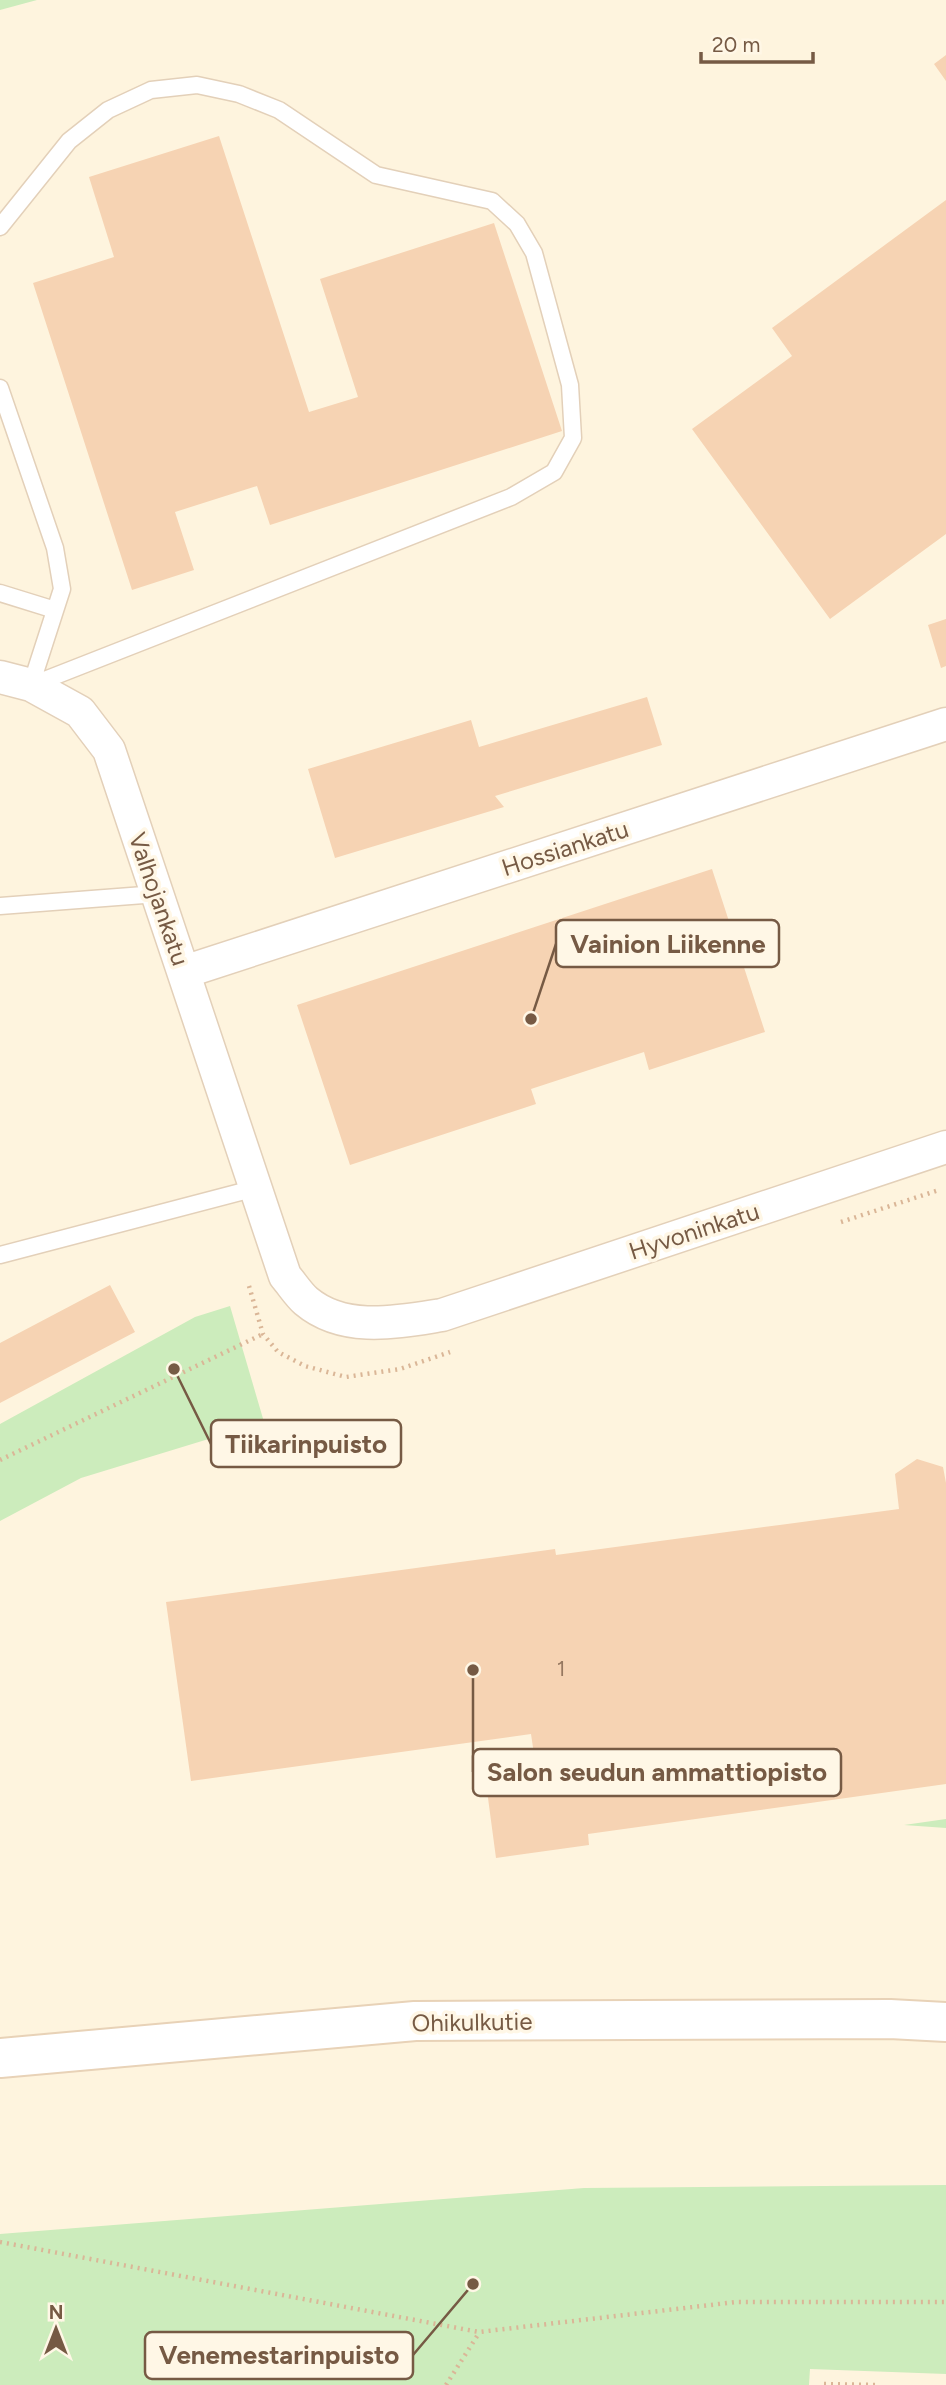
<svg xmlns="http://www.w3.org/2000/svg" width="946" height="2385" font-family="Figtree,sans-serif">
  <rect width="100%" height="100%" fill="#fef4de"/>
  <!-- green -->
  <path fill="#ccecbc" d="M 0,0 L 37,0 L 0,10 Z
    M 230,1306 L 264,1422 L 81,1478 L 0,1521 L 0,1424 L 195,1317 Z
    M 946,1819 L 946,1828 L 904,1825 Z
    M 946,2185 L 946,2374 L 810,2369 L 809,2385 L 0,2385 L 0,2234 L 584,2188 Z"/>
  <!-- building -->
  <path fill="#f6d3b3" d="M 946,55 L 946,81 L 934,64 Z
    M 219,136 L 309,412 L 358,397 L 320,279 L 494,223 L 562,431 L 270,525 L 257,486 L 175,512 L 194,570 L 132,590 L 33,283 L 114,257 L 89,177 Z
    M 946,200 L 946,534 L 830,619 L 692,429 L 792,356 L 772,328 Z
    M 946,619 L 946,666 L 941,668 L 928,625 Z
    M 647,697 L 662,745 L 495,796 L 504,807 L 335,858 L 308,769 L 471,720 L 479,747 Z
    M 712,869 L 765,1032 L 649,1070 L 644,1052 L 531,1089 L 536,1104 L 350,1165 L 297,1005 Z
    M 110,1285 L 135,1332 L 0,1403 L 0,1343 Z
    M 917,1459 L 943,1467 L 946,1483 L 946,1784 L 588,1834 L 589,1845 L 496,1858 L 484,1768 L 535,1761 L 531,1734 L 191,1781 L 166,1602 L 555,1549 L 556,1555 L 899,1509 L 895,1474 Z"/>
  <g fill="none" stroke-linecap="round" stroke-linejoin="round">
    <defs>
      <path id="service" d="M 0,227 L 69,141 L 108,110 L 151,90 L 197,85 L 239,94 L 279,110 L 376,175 L 492,201 L 517,224 L 534,253 L 570,385 L 573,438 L 554,472 L 511,497 L 32,685
        M 0,388 L 55,548 L 62,589 L 31,685
        M 0,593 L 55,610
        M 0,906 L 157,894
        M 0,1255 L 256,1188"/>
      <path id="minor" d="M 0,677 L 31,685 L 80,712 L 109,750 L 285,1276 C 292,1284 298,1294 306,1301 C 344,1333 397,1322 442,1315 L 946,1147
        M 184,972 L 946,724"/>
      <path id="secondary" d="M 0,2058 L 415,2021 L 890,2019 L 946,2022"/>
    </defs>
    <!-- service casing -->
    <use href="#service" stroke="#e3d0b9" stroke-width="19"/>
    <!-- minor casing -->
    <use href="#minor" stroke="#e3d0b9" stroke-width="35"/>
    <!-- secondary casing -->
    <use href="#secondary" stroke="#e8d2b7" stroke-width="42"/>
    <!-- path -->
    <path stroke="#dab697" stroke-width="4.5" stroke-dasharray="2 5" stroke-linecap="butt" d="M 841,1222 L 939,1190
      M 249,1286 L 263,1334 L 278,1352 L 305,1366 L 346,1377 L 400,1369 L 450,1352
      M 0,1460 L 263,1334
      M 0,2242 L 479,2332 L 736,2302 L 946,2302
      M 824,2384 L 878,2385
      M 446,2385 L 479,2333"/>
    <!-- service -->
    <use href="#service" stroke="#fff" stroke-width="16"/>
    <!-- minor -->
    <use href="#minor" stroke="#fff" stroke-width="32"/>
    <!-- secondary -->
    <use href="#secondary" stroke="#fff" stroke-width="38"/>
  </g>
  <g text-anchor="middle" dominant-baseline="central" stroke-width="7" stroke-linejoin="round" paint-order="stroke">
    <!-- number labels -->
    <g font-size="21" fill="#967860">
      <text x="561" y="1668">1</text>
    </g>
    <!-- street labels -->
    <g font-size="24" fill="#765a44" stroke="#fff7e6">
      <text transform="translate(565 848) rotate(-18)">Hossiankatu</text>
      <text transform="translate(159 899) rotate(71)">Valhojankatu</text>
      <text transform="translate(694 1231) rotate(-18)">Hyvoninkatu</text>
      <text transform="translate(472 2022) rotate(-1)">Ohikulkutie</text>
    </g>
  </g>
  <!-- callouts -->
  <path fill="none" stroke="#765a44" stroke-width="2.5" d="M531 1019L556 944M174 1369L211 1444M473 1670L473 1772M473 2284L413 2355"/>
  <g fill="#765a44" stroke="#fff7e6" stroke-width="2.5">
    <circle cx="531" cy="1019" r="7"/>
    <circle cx="174" cy="1369" r="7"/>
    <circle cx="473" cy="1670" r="7"/>
    <circle cx="473" cy="2284" r="7"/>
  </g>
  <g fill="#fff7e6" stroke="#765a44" stroke-width="2.5">
    <rect x="556" y="920" width="223" height="47" rx="7"/>
    <rect x="211" y="1420" width="190" height="47" rx="7"/>
    <rect x="473" y="1749" width="368" height="47" rx="7"/>
    <rect x="145" y="2332" width="268" height="47" rx="7"/>
  </g>
  <g font-size="26" text-anchor="middle" font-weight="bold" fill="#765a44">
    <text x="668" y="953">Vainion Liikenne</text>
    <text x="306" y="1453">Tiikarinpuisto</text>
    <text x="657" y="1781">Salon seudun ammattiopisto</text>
    <text x="279" y="2364">Venemestarinpuisto</text>
  </g>
  <!-- north arrow -->
  <g transform="translate(56 2329)" stroke="#fff7e6" stroke-width="5" paint-order="stroke">
  <path d="M0-5L12 26L0 18L-12 26Z" fill="#765a44"/>
  <text y="-10" font-size="19" font-weight="bold" text-anchor="middle" fill="#765a44">N</text>
  </g>
  <!-- scale -->
  <path d="M701 52v10h112v-10" fill="none" stroke="#765a44" stroke-width="3.5"/>
  <text x="712" y="52" font-size="21" fill="#765a44" stroke="#fff7e6" stroke-width="5" paint-order="stroke">20 m</text>
</svg>
